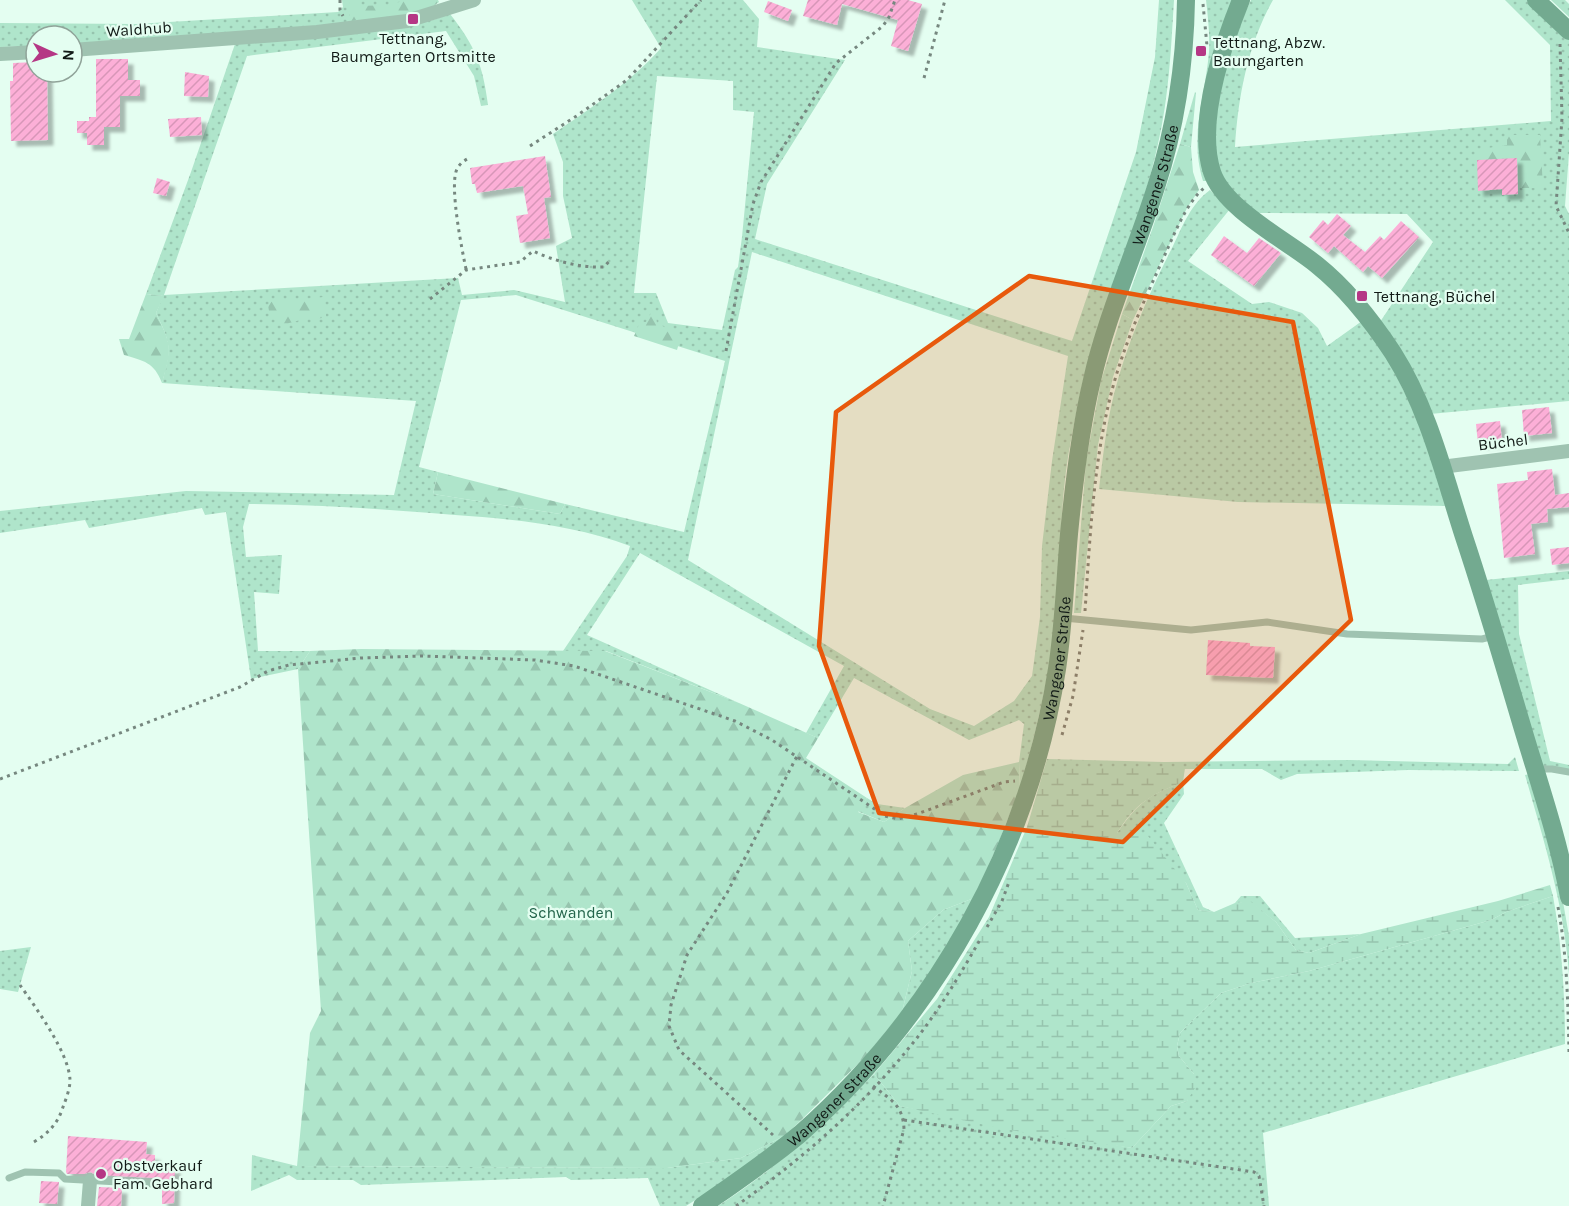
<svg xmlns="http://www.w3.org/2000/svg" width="1569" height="1206" font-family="Karla,sans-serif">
  <defs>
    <pattern id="grass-dots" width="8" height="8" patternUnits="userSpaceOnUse" patternTransform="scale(1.5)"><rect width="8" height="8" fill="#afe5cb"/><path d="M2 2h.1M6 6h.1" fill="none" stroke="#96c4ae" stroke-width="1.8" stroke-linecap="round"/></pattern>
    <pattern id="forest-firs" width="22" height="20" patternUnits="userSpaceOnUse" patternTransform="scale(1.5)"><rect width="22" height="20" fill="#afe5cb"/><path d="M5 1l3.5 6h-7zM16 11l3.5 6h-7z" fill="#96c4ae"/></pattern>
    <pattern id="wetland-marsh" width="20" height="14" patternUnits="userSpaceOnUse" patternTransform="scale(1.5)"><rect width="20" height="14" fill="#afe5cb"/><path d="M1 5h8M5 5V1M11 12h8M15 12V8" fill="none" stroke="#96c4ae"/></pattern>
    <pattern id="building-hatch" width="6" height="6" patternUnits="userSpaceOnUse" patternTransform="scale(1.5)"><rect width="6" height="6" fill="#fcafd7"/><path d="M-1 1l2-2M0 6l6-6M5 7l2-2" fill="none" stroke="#d796b8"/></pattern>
    <filter id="shadow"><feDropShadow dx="5.5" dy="5.5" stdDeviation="1.5" flood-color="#0004"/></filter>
  </defs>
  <rect width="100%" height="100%" fill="#e4fef1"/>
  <!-- grass -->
  <path fill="url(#grass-dots)" fill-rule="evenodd" d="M 342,0 L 408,0 L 346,24 L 72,45 L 72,36 L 36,36 L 36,46 L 0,47 L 0,23 L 136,24 L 338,12 L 343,7 Z
    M 632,0 L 743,0 L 759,19 L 757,47 L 845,60 L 767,184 L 755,239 L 1072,341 L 1136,152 L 1155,57 L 1159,0 L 1174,0 C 1171,49 1169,96 1158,144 C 1142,218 1110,287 1089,359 C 1081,384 1077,410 1072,435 C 1060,492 1061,552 1056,610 C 1051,670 1037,730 1020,788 L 1019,762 L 1024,724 L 1019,720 L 969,740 L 854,678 L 818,738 L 806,733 L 844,666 L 640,553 L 587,635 L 739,703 L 606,651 L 563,651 L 627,556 L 630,546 C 574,525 513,519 455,515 C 386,509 318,505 249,504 L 243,527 L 246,557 L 282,555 L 279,594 L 254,592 L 258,651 L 310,651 L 298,669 L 251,679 L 226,512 L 205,515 L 202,508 L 89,528 L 85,520 L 0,533 L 0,511 L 186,491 L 394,495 L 416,401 L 162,383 C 171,348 172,346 156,313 L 163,296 L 146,294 L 191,172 L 235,44 L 394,27 L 433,20 L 450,14 C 475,46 483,65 488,105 L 481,106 L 474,76 L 446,31 L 247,56 L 164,295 L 458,278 L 462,295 L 514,290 L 565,302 L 556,246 L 572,238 L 563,196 L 563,162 L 553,134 C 591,108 630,83 661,48 ZM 657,76 L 733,81 L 733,110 L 754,112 L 742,237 L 738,267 L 735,270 L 722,330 L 668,323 L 656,293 L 634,293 ZM 752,252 L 1068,356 L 1052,461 L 1042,546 L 1040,617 L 1032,676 L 1014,701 L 974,726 L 930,709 L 688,560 ZM 516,295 L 725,361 L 684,532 L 565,504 L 560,514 L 433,494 L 438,472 L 419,467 L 461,300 Z
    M 1206,0 L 1234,0 L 1200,151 L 1202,167 L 1207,181 L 1203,181 C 1189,135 1205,98 1209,52 C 1210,35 1208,17 1206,0 Z
    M 1251,0 L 1273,0 C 1248,44 1238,97 1235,147 L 1551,121 L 1550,45 L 1505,0 L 1527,0 L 1569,38 L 1569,153 L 1565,206 L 1569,214 L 1569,401 L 1430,414 L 1380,322 L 1433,242 L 1407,214 L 1257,213 C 1244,204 1231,193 1224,180 C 1200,139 1231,40 1251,0 Z
    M 1551,0 L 1565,0 L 1569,4 L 1569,17 Z
    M 1195,92 L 1196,93 L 1191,147 L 1180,144 Z
    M 1210,190 L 1230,209 L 1188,261 L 1252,304 L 1269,302 L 1302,313 L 1318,328 L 1327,346 L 1362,321 L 1389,360 L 1420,425 L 1447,506 L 1238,502 L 1099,489 C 1103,457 1106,426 1114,394 C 1127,343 1149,293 1173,246 C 1183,225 1191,204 1210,190 Z
    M 1122,314 L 1133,320 L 1113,377 L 1098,445 L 1081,613 L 1074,613 L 1086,461 L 1101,381 Z
    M 1569,571 L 1569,579 L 1518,585 L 1519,634 L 1550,761 L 1569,765 L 1569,772 L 1542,768 L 1486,580 Z
    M 1515,757 L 1519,771 L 1408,770 L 1297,774 L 1281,780 L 1262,769 L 1044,769 L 1047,759 L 1164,762 L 1350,760 L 1508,764 Z
    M 1530,774 L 1562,896 L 1569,936 L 1569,974 C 1564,905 1544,841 1525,775 Z
    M 1183,782 L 1184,794 L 1164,823 L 1203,907 L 1214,912 L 1198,910 L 1186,883 L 1117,833 C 1139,802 1147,796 1183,782 Z
    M 867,798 L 877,804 L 905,808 L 884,822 L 857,811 Z
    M 1241,896 L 1260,896 L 1295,938 L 1361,934 L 1309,953 L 1296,950 L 1276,922 L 1250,902 L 1235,903 Z
    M 1553,896 C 1562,946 1565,994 1565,1044 L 1263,1133 L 1269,1206 L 718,1206 C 775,1170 826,1122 874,1074 L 900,1106 L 1132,1148 L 1171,1106 L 1187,1101 L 1194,1074 L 1179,1056 L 1177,1046 L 1180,1033 L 1221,993 L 1251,983 L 1309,971 L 1491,920 L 1506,912 Z
    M 974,898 L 941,956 L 902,1012 L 912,971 L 908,941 L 943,910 Z
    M 31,947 L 18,992 L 0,989 L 0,951 Z
    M 786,1135 L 739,1172 L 686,1206 L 660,1206 L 648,1178 L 571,1180 L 566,1177 L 361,1185 L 353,1180 L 297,1180 L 289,1175 L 251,1191 L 252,1155 L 297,1166 L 667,1168 L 741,1158 Z"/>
  <!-- forest -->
  <path fill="url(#forest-firs)" d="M 349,0 L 360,0 L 361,6 L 390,5 L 405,0 L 438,0 L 439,2 L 427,11 L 398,18 L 350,21 Z
    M 1507,135 L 1540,135 L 1543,188 L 1518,188 L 1516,158 L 1477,160 L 1475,150 L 1507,145 Z
    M 1180,144 L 1191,147 L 1193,172 L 1199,190 L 1187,208 L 1133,320 L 1122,314 L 1153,227 Z
    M 146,294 L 164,296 L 156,313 C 172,346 172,348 162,383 C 154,362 144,361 124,355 L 119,339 L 129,339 Z
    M 323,297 L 326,307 L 326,317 C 318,320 313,317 307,318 C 290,322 286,328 270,317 L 268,305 L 275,298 L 290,301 Z
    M 651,304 L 655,310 L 657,323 L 681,336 L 677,350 L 634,336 L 640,322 L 646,322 L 651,313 L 647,306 Z
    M 438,472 L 565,504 L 560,514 L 433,494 Z
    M 361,649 L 605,651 L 739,703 L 818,738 L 806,758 L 867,798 L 858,812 L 884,822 L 905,808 L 963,775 L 1019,762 L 1020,788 L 998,844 L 974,898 L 943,910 L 908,941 L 912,971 L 902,1012 L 866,1056 L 786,1135 L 741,1158 L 667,1168 L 297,1166 L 310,1033 L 321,1011 L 298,669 L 310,651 Z"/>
  <!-- wetland -->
  <path fill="url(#wetland-marsh)" d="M 1185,768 L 1183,782 C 1150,795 1136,803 1117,833 L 1135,831 L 1148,836 L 1186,883 L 1198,910 L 1214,912 L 1235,903 L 1250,901 L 1276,922 L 1296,950 L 1309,953 L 1361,934 L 1498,901 L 1550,885 L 1553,896 L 1506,912 L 1491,920 L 1309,971 L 1251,983 L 1221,993 L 1180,1033 L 1177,1046 L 1179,1056 L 1194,1074 L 1195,1088 L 1187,1101 L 1171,1106 L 1132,1148 L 1003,1129 L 900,1106 L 874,1074 L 937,999 L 989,917 L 1027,827 L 1044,769 Z"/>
  <!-- building -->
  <path fill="url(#building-hatch)" filter="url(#shadow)" d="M 808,0 L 908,0 L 922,4 L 908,51 L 891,46 L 898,20 L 842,4 L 837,25 L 803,16 Z
    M 768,1 L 792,10 L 788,21 L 764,12 Z
    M 96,59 L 128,59 L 128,80 L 140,80 L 140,96 L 120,96 L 120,127 L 104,127 L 104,145 L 87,145 L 87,133 L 77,133 L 77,121 L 89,121 L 89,117 L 96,117 Z
    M 36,62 L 36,72 L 47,72 L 48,140 L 11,141 L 10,81 L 13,81 L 13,63 Z
    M 185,72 L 209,76 L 208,97 L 184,96 Z
    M 201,117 L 202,135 L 170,137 L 168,119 Z
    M 545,156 L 551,197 L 544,198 L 550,238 L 520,243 L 516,216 L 528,214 L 523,186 L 477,193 L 475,184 L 472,184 L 470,168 Z
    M 1517,158 L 1518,194 L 1502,195 L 1502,189 L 1478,191 L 1477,160 Z
    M 157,178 L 170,182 L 166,196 L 153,193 Z
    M 1337,214 L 1351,226 L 1343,235 L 1365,252 L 1380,236 L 1384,240 L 1401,221 L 1419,237 L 1382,278 L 1368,266 L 1363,272 L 1334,246 L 1328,253 L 1309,237 L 1323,220 L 1328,225 Z
    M 1224,236 L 1247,253 L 1259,238 L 1281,253 L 1254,286 L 1211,255 Z
    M 1549,407 L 1552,433 L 1524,436 L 1522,410 Z
    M 1500,421 L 1502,442 L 1478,444 L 1476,424 Z
    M 1552,469 L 1555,495 L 1569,493 L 1569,507 L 1547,509 L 1548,522 L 1531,524 L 1535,554 L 1504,558 L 1497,484 L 1528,480 L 1527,472 Z
    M 1569,547 L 1569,563 L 1552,565 L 1550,549 Z
    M 1208,640 L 1250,643 L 1250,646 L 1275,647 L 1273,678 L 1206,675 Z
    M 68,1136 L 147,1142 L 146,1154 L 155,1155 L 155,1168 L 175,1167 L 174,1203 L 162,1204 L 162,1181 L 155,1178 L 97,1175 L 90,1172 L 84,1174 L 67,1174 L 66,1172 Z
    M 41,1181 L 59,1182 L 57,1204 L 39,1203 Z
    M 99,1187 L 122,1188 L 121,1206 L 97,1206 Z"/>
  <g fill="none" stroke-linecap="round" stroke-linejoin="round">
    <!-- path -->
    <path stroke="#76877f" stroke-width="3" stroke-dasharray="3 4.5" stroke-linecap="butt" d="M 340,0 L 340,10 L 343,16
      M 1203,4 L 1207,46
      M 1560,44 L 1562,118 L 1556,206 L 1569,233
      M 924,78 L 945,0
      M 530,146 L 578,115 L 627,80 L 701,0
      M 466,269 C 462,250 449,185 457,169 C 460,163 465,160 471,157
      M 430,299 L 466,270 L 520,262 L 533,251 C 554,261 581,268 604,267 L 611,259
      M 726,351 L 753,204 L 761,182 L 836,63 L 883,26 L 889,17 L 895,0
      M 1085,611 C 1090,539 1093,465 1111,394 C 1123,347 1143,303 1163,259 C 1173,237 1186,203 1204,188
      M 1062,735 L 1073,696 L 1083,630
      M 0,779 L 240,687 L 268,671 L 289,665 L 361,658 L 422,656 L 535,660 L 574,666 L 735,721 L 772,740 L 885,816 L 898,819 L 917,814 L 1004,782 L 1015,781
      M 1558,907 C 1567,955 1568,1003 1569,1052
      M 987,927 L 1002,901 L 1009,882
      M 20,985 C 36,1008 69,1053 70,1080 C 70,1089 66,1099 63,1107 C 58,1123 49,1133 34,1142
      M 873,1086 C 891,1100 903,1105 904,1129 L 883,1206
      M 904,1120 L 1254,1172 L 1259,1176 L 1264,1206
      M 773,1135 L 679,1050 L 669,1026 L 671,1005 L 687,955 L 727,893 L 797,756
      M 736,1206 C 799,1161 859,1110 908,1049 C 935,1017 960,975 981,938"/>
    <!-- lane -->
    <path stroke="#9fc3b1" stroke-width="7" d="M 1064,618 L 1191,630 L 1267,622 L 1347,634 L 1482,639 L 1494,636
      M 1538,769 L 1552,769 L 1569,772
      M 9,1178 L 25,1172 L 59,1173 L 65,1179 L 154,1184"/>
    <!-- street -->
    <path stroke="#9fc3b1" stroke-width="14" d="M 72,50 L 317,32 L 407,21 L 474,0
      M 0,54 L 36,52
      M 1441,467 L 1569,451
      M 88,1206 L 90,1181"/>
    <!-- secondary -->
    <g stroke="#73aa90" stroke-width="18">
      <path d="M 1241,0 C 1222,47 1196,122 1212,172 C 1224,209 1288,241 1317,265 C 1347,289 1372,321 1393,353 C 1428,408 1444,475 1464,537 C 1486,603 1505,669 1525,736 C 1541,789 1559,842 1569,897"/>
      <path d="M 1536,0 L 1569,31"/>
      <path id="s1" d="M 702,1206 C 735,1183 769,1160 800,1134 C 936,1014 1029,848 1057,669 C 1064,624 1065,579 1069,534 C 1074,482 1080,430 1092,380 C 1107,314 1136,251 1156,187 C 1176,126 1185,63 1186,0"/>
    </g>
  </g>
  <!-- marked area -->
  <path fill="#e8590c" fill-opacity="0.2" stroke="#e8590c" stroke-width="4.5" stroke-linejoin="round" d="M 1029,276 L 1293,322 L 1351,620 L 1123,842 L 879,813 L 819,646 L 836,412 Z"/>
  <!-- markers -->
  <g fill="#b53785" stroke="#e4fef1" stroke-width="2">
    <rect x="407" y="13" width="12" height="12" rx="3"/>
    <rect x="1195" y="45" width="12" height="12" rx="3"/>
    <rect x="1356" y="290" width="12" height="12" rx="3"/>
    <circle cx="101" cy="1174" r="6"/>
  </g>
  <g text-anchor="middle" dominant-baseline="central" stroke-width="4.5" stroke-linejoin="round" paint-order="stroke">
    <!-- street labels -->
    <g font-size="16" fill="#111a16" stroke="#e4fef1">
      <text transform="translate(139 29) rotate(-4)">Waldhub</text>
      <text stroke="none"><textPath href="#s1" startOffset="1160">Wangener Straße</textPath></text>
      <text transform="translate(1503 442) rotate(-7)">Büchel</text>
      <text stroke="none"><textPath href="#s1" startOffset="674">Wangener Straße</textPath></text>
      <text stroke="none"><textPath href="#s1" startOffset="170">Wangener Straße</textPath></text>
    </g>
    <!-- poi labels -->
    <g font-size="16" fill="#111a16" stroke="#e4fef1" text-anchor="start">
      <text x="413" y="38" text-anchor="middle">Tettnang,<tspan x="413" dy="18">Baumgarten Ortsmitte</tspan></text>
      <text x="1213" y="42">Tettnang, Abzw.<tspan x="1213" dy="18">Baumgarten</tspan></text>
      <text x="1374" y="296">Tettnang, Büchel</text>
      <text x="113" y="1165">Obstverkauf<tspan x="113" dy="18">Fam. Gebhard</tspan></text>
    </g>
    <!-- park labels -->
    <g font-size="16" fill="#23654b" stroke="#e4fef1">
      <text x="571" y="912">Schwanden</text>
    </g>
  </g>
  <!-- north arrow -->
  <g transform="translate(54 54) rotate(94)"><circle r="28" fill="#e4fef1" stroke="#90a399" stroke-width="1.5"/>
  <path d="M0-4.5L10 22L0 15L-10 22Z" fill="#b53785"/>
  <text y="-9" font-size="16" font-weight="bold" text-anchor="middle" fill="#111a16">N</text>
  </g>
</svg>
